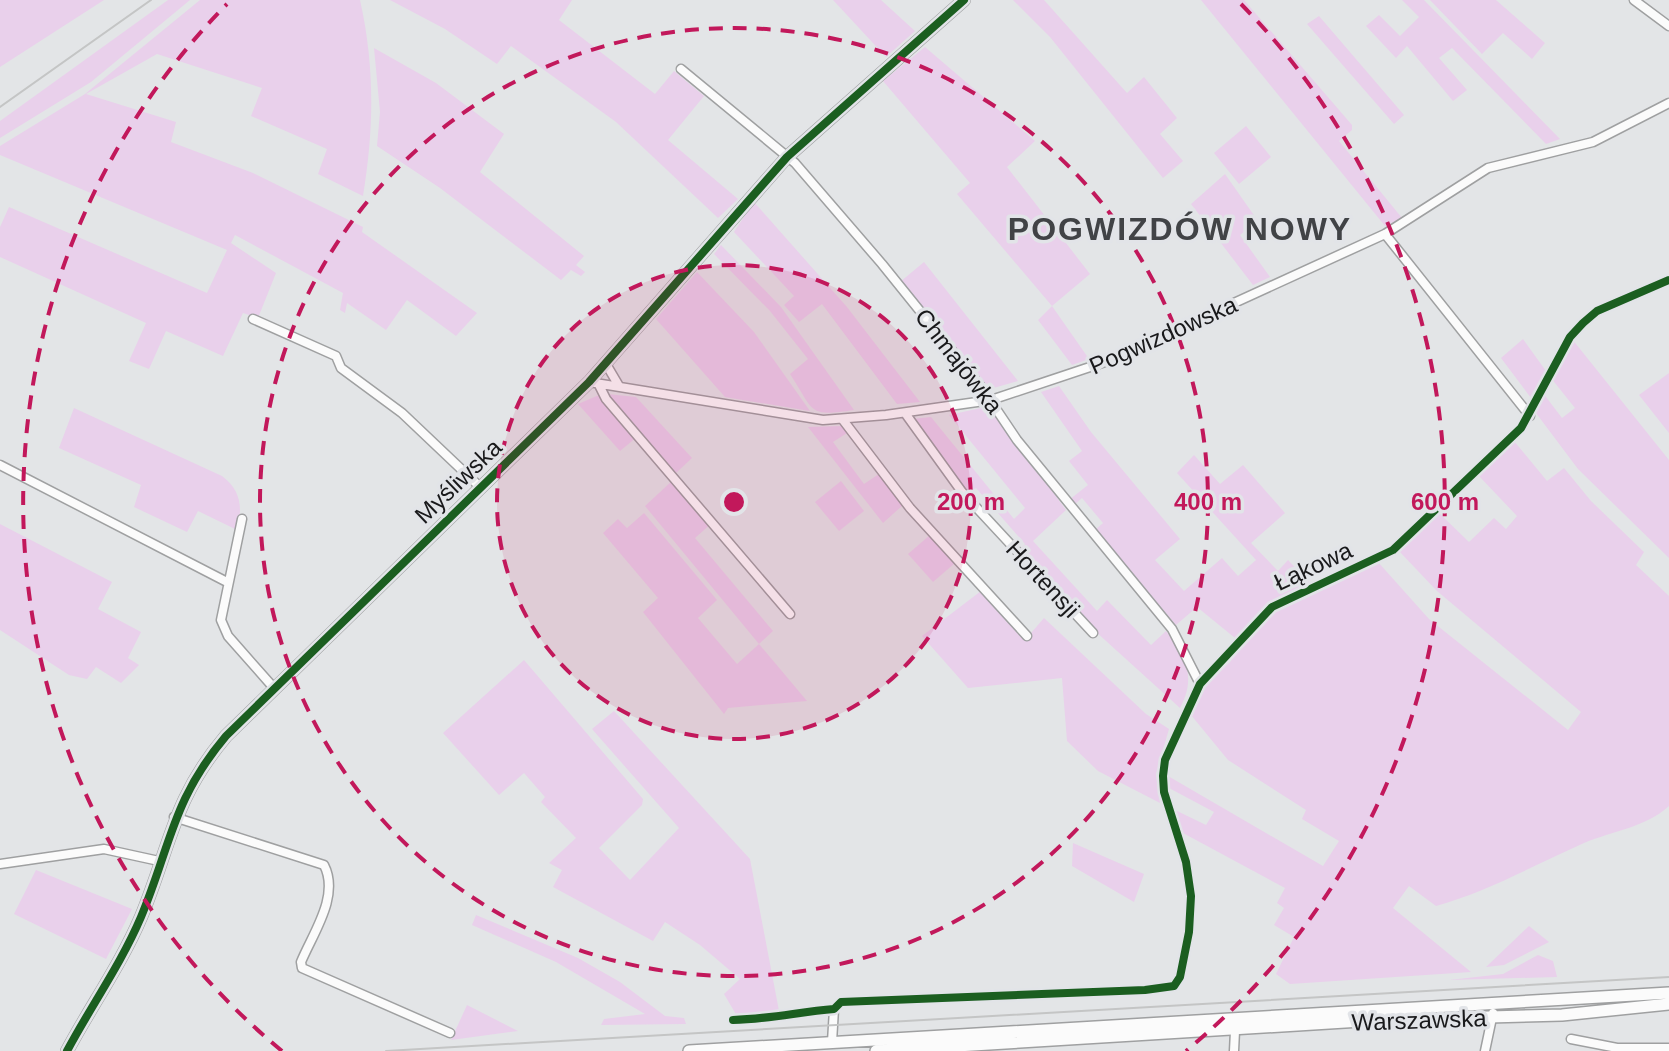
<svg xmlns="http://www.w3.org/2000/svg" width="1669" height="1051" font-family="Arial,sans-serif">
  <rect width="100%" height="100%" fill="#e3e5e7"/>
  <!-- green -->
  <path fill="#e9d0eb" d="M 0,0 L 104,0 L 0,67 Z
    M 168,0 L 190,0 L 91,82 L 0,138 L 0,121 Z
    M 200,0 L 360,0 C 375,67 374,129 363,196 L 318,174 L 327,149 L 251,116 L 262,88 L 157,54 L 86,94 L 176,122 L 171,142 L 253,173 L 363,227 L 362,232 L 477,313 L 456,336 L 407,300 L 386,330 L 347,303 L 345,313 L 340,310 L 343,293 L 235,235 L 231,243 L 276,273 L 258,318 L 243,313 L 223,356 L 166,331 L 149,369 L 129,361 L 146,323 L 0,257 L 0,227 L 9,207 L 207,293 L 227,250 L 0,155 L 0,146 L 85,94 Z
    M 390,0 L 572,0 L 559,20 L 655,94 L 674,71 L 704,96 L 668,140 L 738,199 L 718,218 L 616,122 L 511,46 L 497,64 L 445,29 Z
    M 833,0 L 881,0 L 915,31 L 886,57 Z
    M 1013,0 L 1044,0 L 1127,93 L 1144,77 L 1177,118 L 1160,134 L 1183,161 L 1163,178 L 1050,37 Z
    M 1201,0 L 1244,0 L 1352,125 L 1352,130 L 1339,141 L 1402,218 L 1385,226 Z
    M 1402,0 L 1424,0 L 1560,139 L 1546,144 L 1452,48 L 1439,58 L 1467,90 L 1453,101 L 1407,46 L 1396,58 L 1366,26 L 1379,15 L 1400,36 L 1419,17 Z
    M 1430,0 L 1496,0 L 1545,43 L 1532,59 L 1503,33 L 1482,54 Z
    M 1319,16 L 1404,115 L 1394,124 L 1307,24 Z
    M 925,47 L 1035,141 L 1007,167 L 1090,274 L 1052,306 L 1089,359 L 1072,365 L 1038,320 L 1052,306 L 957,194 L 970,183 L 883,81 Z
    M 374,48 L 436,83 L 504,134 L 480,172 L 584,256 L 576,265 L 585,272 L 581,276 L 571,270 L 561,280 L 440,188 L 377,146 L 380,112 Z
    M 1246,126 L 1271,157 L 1239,184 L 1214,153 Z
    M 1225,174 L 1258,221 L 1240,235 L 1270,277 L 1253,285 L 1191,204 Z
    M 754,202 L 847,307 L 920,402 L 897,404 L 822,304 L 799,322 L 784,305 L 794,296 L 734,232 Z
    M 721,245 L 781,307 L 854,410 C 807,417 815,412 790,374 L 808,359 L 770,311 L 714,254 Z
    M 924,262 L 1018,381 L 990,389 L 976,378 L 900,282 Z
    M 697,272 L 754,332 L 810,411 L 725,397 L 656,319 Z
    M 1523,339 L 1546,371 L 1531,398 L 1501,358 Z
    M 1572,339 L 1669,460 L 1669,558 L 1578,469 L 1536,413 L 1543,393 L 1562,418 L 1575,408 L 1551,378 Z
    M 1669,373 L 1669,433 L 1639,395 Z
    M 1059,386 L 1091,432 L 1180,539 L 1155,560 L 1184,591 L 1222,558 L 1238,576 L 1256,560 L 1177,473 L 1194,455 L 1220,484 L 1243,465 L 1285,513 L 1251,543 L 1278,571 L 1288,560 L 1310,583 L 1267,605 L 1235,638 L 1197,607 L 1176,625 L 1095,530 L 1103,523 L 1082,498 L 1074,505 L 1069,500 L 1088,485 L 1069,461 L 1082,451 L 1041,392 Z
    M 607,394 L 636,397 L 692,458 L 676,473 Z
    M 599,395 L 637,437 L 620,451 L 578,404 Z
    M 990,406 L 1066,510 L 1033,541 L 1097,611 L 1107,600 L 1151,645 L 1166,631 C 1187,656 1196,679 1180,708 L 1095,631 L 1019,550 L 1025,544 L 976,488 L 968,493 L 941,461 L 912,419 L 931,417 L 1014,519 L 1025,508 L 949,415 Z
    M 74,408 L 222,476 C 241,490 243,508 237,530 L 198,511 L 187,532 L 134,507 L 141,485 L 59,448 Z
    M 843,426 L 847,433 L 833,442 L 864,484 L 879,474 L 903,505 L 883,523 L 808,427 Z
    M 1514,441 L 1547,481 L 1564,468 L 1591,501 L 1644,552 L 1636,565 L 1669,596 L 1669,806 C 1646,827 1613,831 1584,843 C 1534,865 1489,891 1436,906 L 1409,886 L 1393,908 L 1471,972 L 1290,984 L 1276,974 L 1294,937 L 1274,925 L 1284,908 L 1277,903 L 1285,888 L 1183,833 L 1173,809 L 1206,825 L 1214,812 L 1169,788 L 1168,776 L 1323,866 L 1339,841 L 1302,819 L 1306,810 L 1228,760 L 1191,715 L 1207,682 L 1230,662 L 1262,620 L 1286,603 L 1378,562 L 1429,619 L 1568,730 L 1581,712 L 1437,591 L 1398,550 L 1439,513 L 1469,542 L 1494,518 L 1506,529 L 1517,516 L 1478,475 Z
    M 673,480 L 712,523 L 695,538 L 773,631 L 759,644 L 807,701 L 728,708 L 724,714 L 643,612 L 658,598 L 603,533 L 618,519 L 627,528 L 644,513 L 717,600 L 698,618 L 737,664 L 759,644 L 645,506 Z
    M 841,481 L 864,511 L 839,531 L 815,502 Z
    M 0,524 L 112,582 L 98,609 L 141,632 L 128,658 L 139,665 L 121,683 L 96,667 L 87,679 L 69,675 L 0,630 Z
    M 930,535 L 955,563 L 933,582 L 908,554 Z
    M 981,591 L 1025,640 L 1044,618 L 1146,714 L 1169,729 L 1156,774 L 1160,803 L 1098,771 L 1067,741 L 1062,678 L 968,688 L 922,636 Z
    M 524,660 L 643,799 L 642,805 L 599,848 L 630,880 L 679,828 L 592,729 L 614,711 L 750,859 L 780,1016 L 737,1016 L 724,994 L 740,979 L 700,945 L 665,922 L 653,941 L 553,887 L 562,870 L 549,863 L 576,838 L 541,802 L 545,797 L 524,773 L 499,795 L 443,733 Z
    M 1073,843 L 1144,874 L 1134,902 L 1072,866 Z
    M 36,870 L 132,909 L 106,959 L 14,914 Z
    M 476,915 L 578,958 L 620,982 L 665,1016 L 684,1018 L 686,1024 L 601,1025 L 604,1019 L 645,1014 L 556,962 L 472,925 Z
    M 1529,926 L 1549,942 L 1504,965 L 1486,967 Z
    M 1538,955 L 1553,961 L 1557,977 L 1449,980 L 1503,974 Z
    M 467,1005 L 518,1031 L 451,1040 Z"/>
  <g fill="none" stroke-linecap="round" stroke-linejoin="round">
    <defs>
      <path id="street" d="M 1634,0 L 1669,26
        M 681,69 L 795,163 L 882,264 L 982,388 L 1017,440 L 1172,629 L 1200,684
        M 1385,234 L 1530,416
        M 253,319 L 336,356 L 341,368 L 402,413 L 480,487
        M 606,364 L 619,386
        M 589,382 L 823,420 L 886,415 L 991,400 L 1105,362 L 1385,234 L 1488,168 L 1593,142 L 1669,103
        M 599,385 L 606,399 L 790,614
        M 905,413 L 962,492 L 1093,633
        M 843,420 L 910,508 L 1027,636
        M 0,465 L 227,582
        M 242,519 L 221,620 L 228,636 L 273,687
        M 174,817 L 324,865 C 340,896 313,933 301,962 L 302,968 L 450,1033
        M 0,864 L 104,849 L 159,861
        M 733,1020 C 769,1019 799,1012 834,1009 L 841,1002 L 1145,990 L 1174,986 L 1180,977 L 1189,932 L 1191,896 L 1186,862 L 1164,792 L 1163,776 L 1165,760 L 1200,684 L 1272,607 L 1393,550 L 1521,428 L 1570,337 L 1583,323 L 1597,311 L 1669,280
        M 1571,1039 L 1617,1048 L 1669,1048
        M 832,1042 L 834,1009
        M 1234,1051 L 1235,1031
        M 1485,1051 L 1493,1013"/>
      <path id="secondary" d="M 67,1051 C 91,1006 121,964 141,917 C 171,845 172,800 226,736 L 589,382 L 787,157 L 964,0
        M 689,1051 L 1669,993
        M 876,1051 L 1377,1020 L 1562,1015 L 1669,1004"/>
    </defs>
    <!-- street casing -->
    <use href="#street" stroke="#9fa0a1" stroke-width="11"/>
    <!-- secondary casing -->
    <use href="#secondary" stroke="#9fa0a1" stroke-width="14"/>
    <!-- street -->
    <use href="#street" stroke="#fbfbfb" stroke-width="8"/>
    <!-- secondary -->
    <use href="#secondary" stroke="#fbfbfb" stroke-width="11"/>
    <!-- rail -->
    <path stroke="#c4c5c5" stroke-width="2" d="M 0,107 L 151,0
      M 386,1051 L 1669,977"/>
    <defs>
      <path id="cycleway" d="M 733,1020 C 769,1019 799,1012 834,1009 L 841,1002 L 1145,990 L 1174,986 L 1180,977 L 1189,932 L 1191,896 L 1186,862 L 1164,792 L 1163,776 L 1165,760 L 1200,684 L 1272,607 L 1393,550 L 1521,428 L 1570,337 L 1583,323 L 1597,311 L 1669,280
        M 67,1051 C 91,1006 121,964 141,917 C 171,845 172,800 226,736 L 589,382 L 787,157 L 964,0"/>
    </defs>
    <!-- cycleway casing -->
    <use href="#cycleway" stroke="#e2e4e8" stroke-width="13"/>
    <!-- cycleway -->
    <use href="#cycleway" stroke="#1b5e20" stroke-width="8"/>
  </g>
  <!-- distance rings -->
  <circle cx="734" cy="502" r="237" fill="#c2185b" fill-opacity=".12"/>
  <g fill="none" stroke="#c2185b" stroke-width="4" stroke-dasharray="14 10">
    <circle cx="734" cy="502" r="237"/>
    <circle cx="734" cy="502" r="474"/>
    <path d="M282 1051A711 711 0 0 1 227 4M1241 4A711 711 0 0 1 1186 1051"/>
  </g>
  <g text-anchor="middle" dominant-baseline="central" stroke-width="7" stroke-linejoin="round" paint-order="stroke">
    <!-- street labels -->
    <g font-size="24" fill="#19191b" stroke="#e2e4e8">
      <text transform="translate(1163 335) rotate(-24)">Pogwizdowska</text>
      <text transform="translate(959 361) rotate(52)">Chmajówka</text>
      <text transform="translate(458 481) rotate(-44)">Myśliwska</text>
      <text transform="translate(1313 566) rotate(-25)">Łąkowa</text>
      <text transform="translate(1043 579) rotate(47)">Hortensji</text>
      <text transform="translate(1419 1020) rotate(-2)">Warszawska</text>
    </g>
    <!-- district labels -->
    <g font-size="32" font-weight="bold" letter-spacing="2" fill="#414346" stroke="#e2e4e8">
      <text x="1180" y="229">POGWIZDÓW NOWY</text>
    </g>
  </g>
  <circle cx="734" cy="502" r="12" fill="#c2185b" stroke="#e2e4e8" stroke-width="4"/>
  <g font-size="24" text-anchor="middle" font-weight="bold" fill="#c2185b" stroke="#e2e4e8" stroke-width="7" stroke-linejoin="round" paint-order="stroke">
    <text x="971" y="510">200 m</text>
    <text x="1208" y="510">400 m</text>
    <text x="1445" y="510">600 m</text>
  </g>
</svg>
